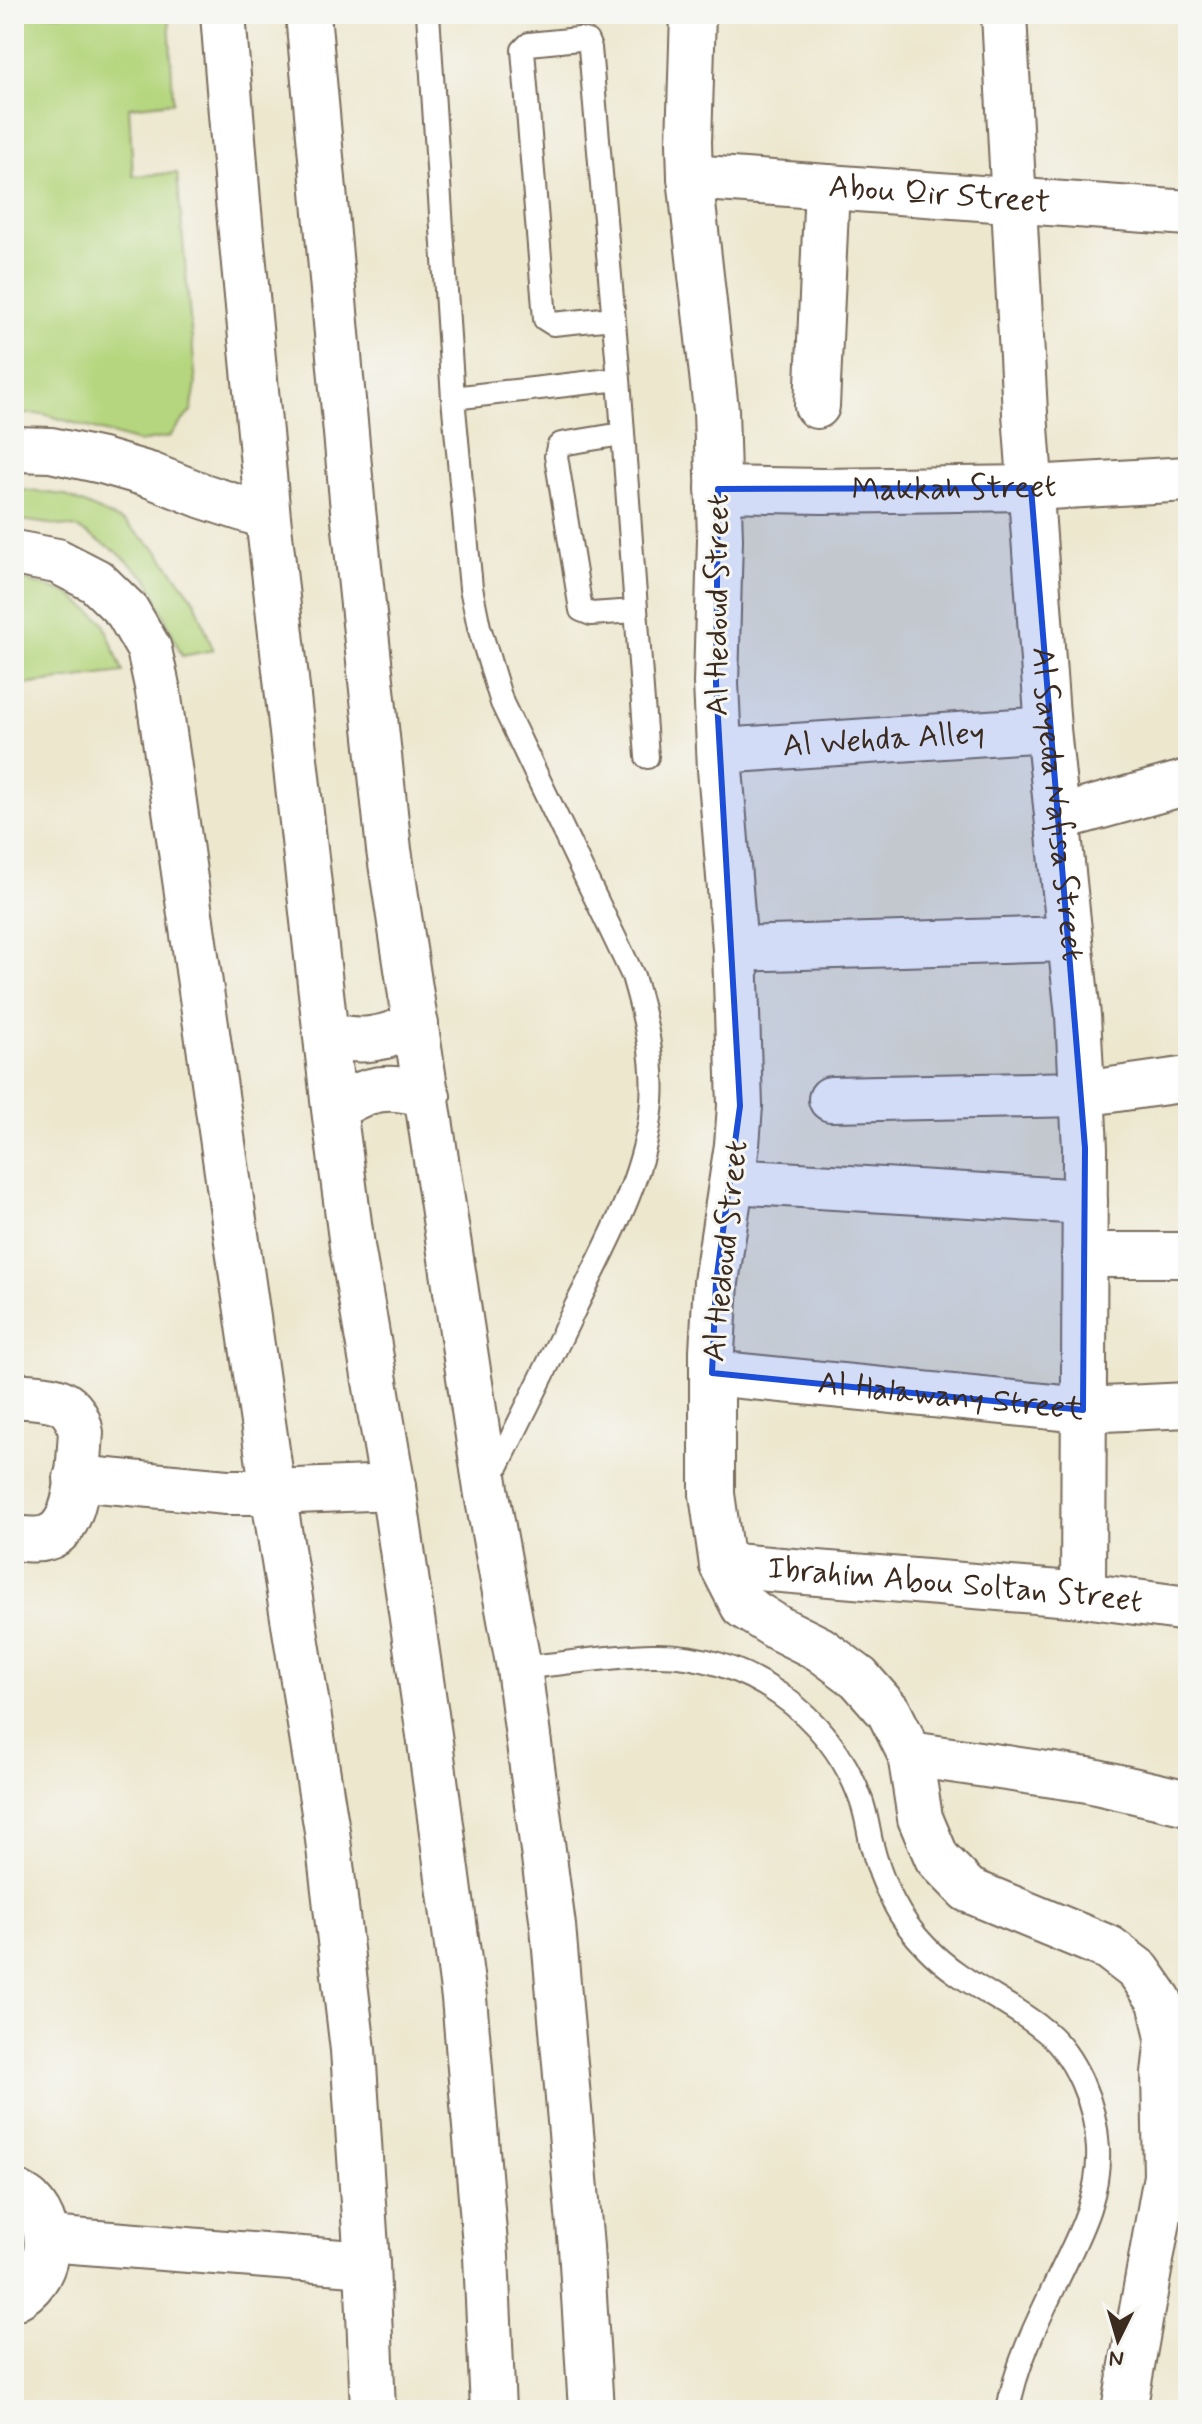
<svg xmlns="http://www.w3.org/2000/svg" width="1202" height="2424" font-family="Mynerve,sans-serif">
  <rect width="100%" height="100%" fill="#f6f6f2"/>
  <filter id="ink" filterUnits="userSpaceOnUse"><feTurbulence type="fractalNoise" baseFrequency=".0125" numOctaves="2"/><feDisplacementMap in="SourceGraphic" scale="16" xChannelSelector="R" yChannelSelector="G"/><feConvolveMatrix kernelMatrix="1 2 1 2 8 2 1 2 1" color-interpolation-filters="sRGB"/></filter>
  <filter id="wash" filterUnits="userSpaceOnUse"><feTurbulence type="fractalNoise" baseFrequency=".006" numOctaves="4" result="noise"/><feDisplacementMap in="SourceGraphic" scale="32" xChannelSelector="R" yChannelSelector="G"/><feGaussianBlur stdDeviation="1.8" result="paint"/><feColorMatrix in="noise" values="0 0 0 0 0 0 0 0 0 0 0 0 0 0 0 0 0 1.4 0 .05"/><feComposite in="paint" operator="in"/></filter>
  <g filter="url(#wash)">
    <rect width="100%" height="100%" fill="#ede7ce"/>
    <!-- green -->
    <path fill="#b5d67e" stroke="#78804e" stroke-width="2" d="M 14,14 L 169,14 L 173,102 L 129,107 L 133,176 L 177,173 L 196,385 L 191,411 L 169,437 L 138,442 L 44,414 L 14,414 Z
      M 14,489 L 64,495 L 124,522 L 157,550 L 195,601 L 213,650 L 182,656 L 148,579 L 117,552 L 77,528 L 14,519 Z
      M 28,581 L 69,594 L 103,621 L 123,672 L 14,686 L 14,581 Z"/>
  </g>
  <g filter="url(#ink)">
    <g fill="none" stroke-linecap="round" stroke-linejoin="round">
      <defs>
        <path id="lane" d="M 428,14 L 453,398 L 471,588 L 479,627 L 502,703 L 633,976 C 645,1017 655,1059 652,1102 C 646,1175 608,1242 576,1306 C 548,1365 519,1423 490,1481
          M 613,318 L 553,324 L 545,319 L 523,50 L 529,44 L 579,39 L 587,41 L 590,48 L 619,379 L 647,757
          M 453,398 L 619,379
          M 622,434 L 561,444 L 558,447 L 556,456 L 581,610 L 591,614 L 635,611
          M 519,1668 C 563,1664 608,1656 652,1655 C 743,1652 831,1714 861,1800 C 866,1813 868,1828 871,1842 C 881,1882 897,1918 926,1947 C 958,1981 1004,1999 1040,2027 C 1076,2053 1096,2106 1098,2149 C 1100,2191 1083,2227 1065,2264 C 1043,2311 1017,2358 1008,2410"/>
        <g id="street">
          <path d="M 693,14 L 689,142 L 690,177 L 716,410 L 720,539 L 716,683 L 720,769 L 735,949 L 740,1106 L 737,1145 L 716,1282 L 712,1351 L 712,1494 L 722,1565 L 743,1606 L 778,1628 L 820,1649 L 859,1678 L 889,1712 L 910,1754 L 920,1818 L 937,1858 L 968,1890 L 1109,1948 L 1139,1971 L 1160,2001 L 1168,2038 L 1164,2074 L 1166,2176 L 1124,2410"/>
          <path id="s1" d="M 1004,14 L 1025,413 L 1048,729 L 1078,1016 L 1085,1148 L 1083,1595"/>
          <path id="s2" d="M 690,177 L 1188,213"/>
          <path d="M 817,406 L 827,187"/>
          <path id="s3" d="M 718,489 L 823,491 L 1031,488 L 1188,479"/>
          <path d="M 14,553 L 57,561 L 96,581 L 127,611 L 149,649 L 158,691 L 273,1492 L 327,1831 L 353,2050 L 367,2264 L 373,2410"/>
          <path id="s4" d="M 720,751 L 1048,729"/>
          <path d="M 1058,818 L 1188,782"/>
          <path d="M 735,949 L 1069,939"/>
          <path d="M 831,1099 L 1082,1094 L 1188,1079"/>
          <path d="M 732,1181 L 1085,1202"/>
          <path d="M 1084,1255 L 1188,1255"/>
          <path id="s5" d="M 712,1373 L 1083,1410 L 1188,1405"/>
          <path d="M 14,1395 C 46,1398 74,1394 81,1433 C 78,1462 81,1528 46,1538 C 36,1541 24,1539 14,1538"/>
          <path d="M 76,1478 L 227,1492 L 273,1492 L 393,1487"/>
          <path id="s6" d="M 722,1565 L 1083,1595 L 1188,1609"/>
          <path d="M 910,1754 L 1088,1780 L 1188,1803"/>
          <path d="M 14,2192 C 19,2195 26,2198 30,2202 C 58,2231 49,2281 14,2298"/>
          <path d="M 47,2239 L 367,2264"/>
        </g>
        <path id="secondary" d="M 223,14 L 238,201 L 268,517 L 334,1109 L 352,1246 L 393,1487 L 430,1742 L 464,1998 L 486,2256 L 493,2410
          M 308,14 L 353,510 L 389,850 L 486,1489 L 519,1668 L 553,1926 L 581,2247 L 591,2410
          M 14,449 L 51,450 L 102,461 L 150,475 L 203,496 L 268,517
          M 326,1034 C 359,1044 385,1040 416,1024
          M 334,1109 C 367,1087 391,1083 428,1096"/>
      </defs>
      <!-- lane casing -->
      <use href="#lane" stroke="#796c5c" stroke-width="26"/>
      <!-- street casing -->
      <use href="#street" stroke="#796c5c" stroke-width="48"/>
      <!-- secondary casing -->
      <use href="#secondary" stroke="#796c5c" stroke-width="48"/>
      <!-- lane -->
      <use href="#lane" stroke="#fff" stroke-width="22"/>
      <!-- street -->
      <use href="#street" stroke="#fff" stroke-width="44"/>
      <!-- secondary -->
      <use href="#secondary" stroke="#fff" stroke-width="44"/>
    </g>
  </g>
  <!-- marked area -->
  <path fill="#1d4ed8" fill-opacity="0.2" stroke="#1d4ed8" stroke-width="6" stroke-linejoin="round" d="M 1031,488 L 1085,1148 L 1083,1410 L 712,1373 L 716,1282 L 740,1106 L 716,683 L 718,489 Z"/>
  <g text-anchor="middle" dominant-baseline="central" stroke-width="6" stroke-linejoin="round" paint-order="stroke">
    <!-- street labels -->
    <g font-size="32" fill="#3b2a1e" stroke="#f6f6f2">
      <text stroke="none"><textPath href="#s2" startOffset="250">Abou Qir Street</textPath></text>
      <text stroke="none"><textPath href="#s3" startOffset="236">Makkah Street</textPath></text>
      <text transform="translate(718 605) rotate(-90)">Al Hedoud Street</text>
      <text stroke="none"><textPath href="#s4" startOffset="164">Al Wehda Alley</textPath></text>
      <text stroke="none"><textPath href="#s1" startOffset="792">Al Sayeda Nafisa Street</textPath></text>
      <text transform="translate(726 1251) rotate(-84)">Al Hedoud Street</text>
      <text stroke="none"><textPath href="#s5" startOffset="240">Al Halawany Street</textPath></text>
      <text stroke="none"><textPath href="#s6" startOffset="234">Ibrahim Abou Soltan Street</textPath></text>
    </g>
  </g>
  <!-- margin -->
  <rect width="1202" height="2424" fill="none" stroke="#f6f6f2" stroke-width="48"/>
  <!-- north arrow -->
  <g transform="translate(1118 2340) rotate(185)" stroke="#f6f6f2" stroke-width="6" paint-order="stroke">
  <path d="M0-6L14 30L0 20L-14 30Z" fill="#3b2a1e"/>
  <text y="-12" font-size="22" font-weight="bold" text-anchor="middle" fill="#3b2a1e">N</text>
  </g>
</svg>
